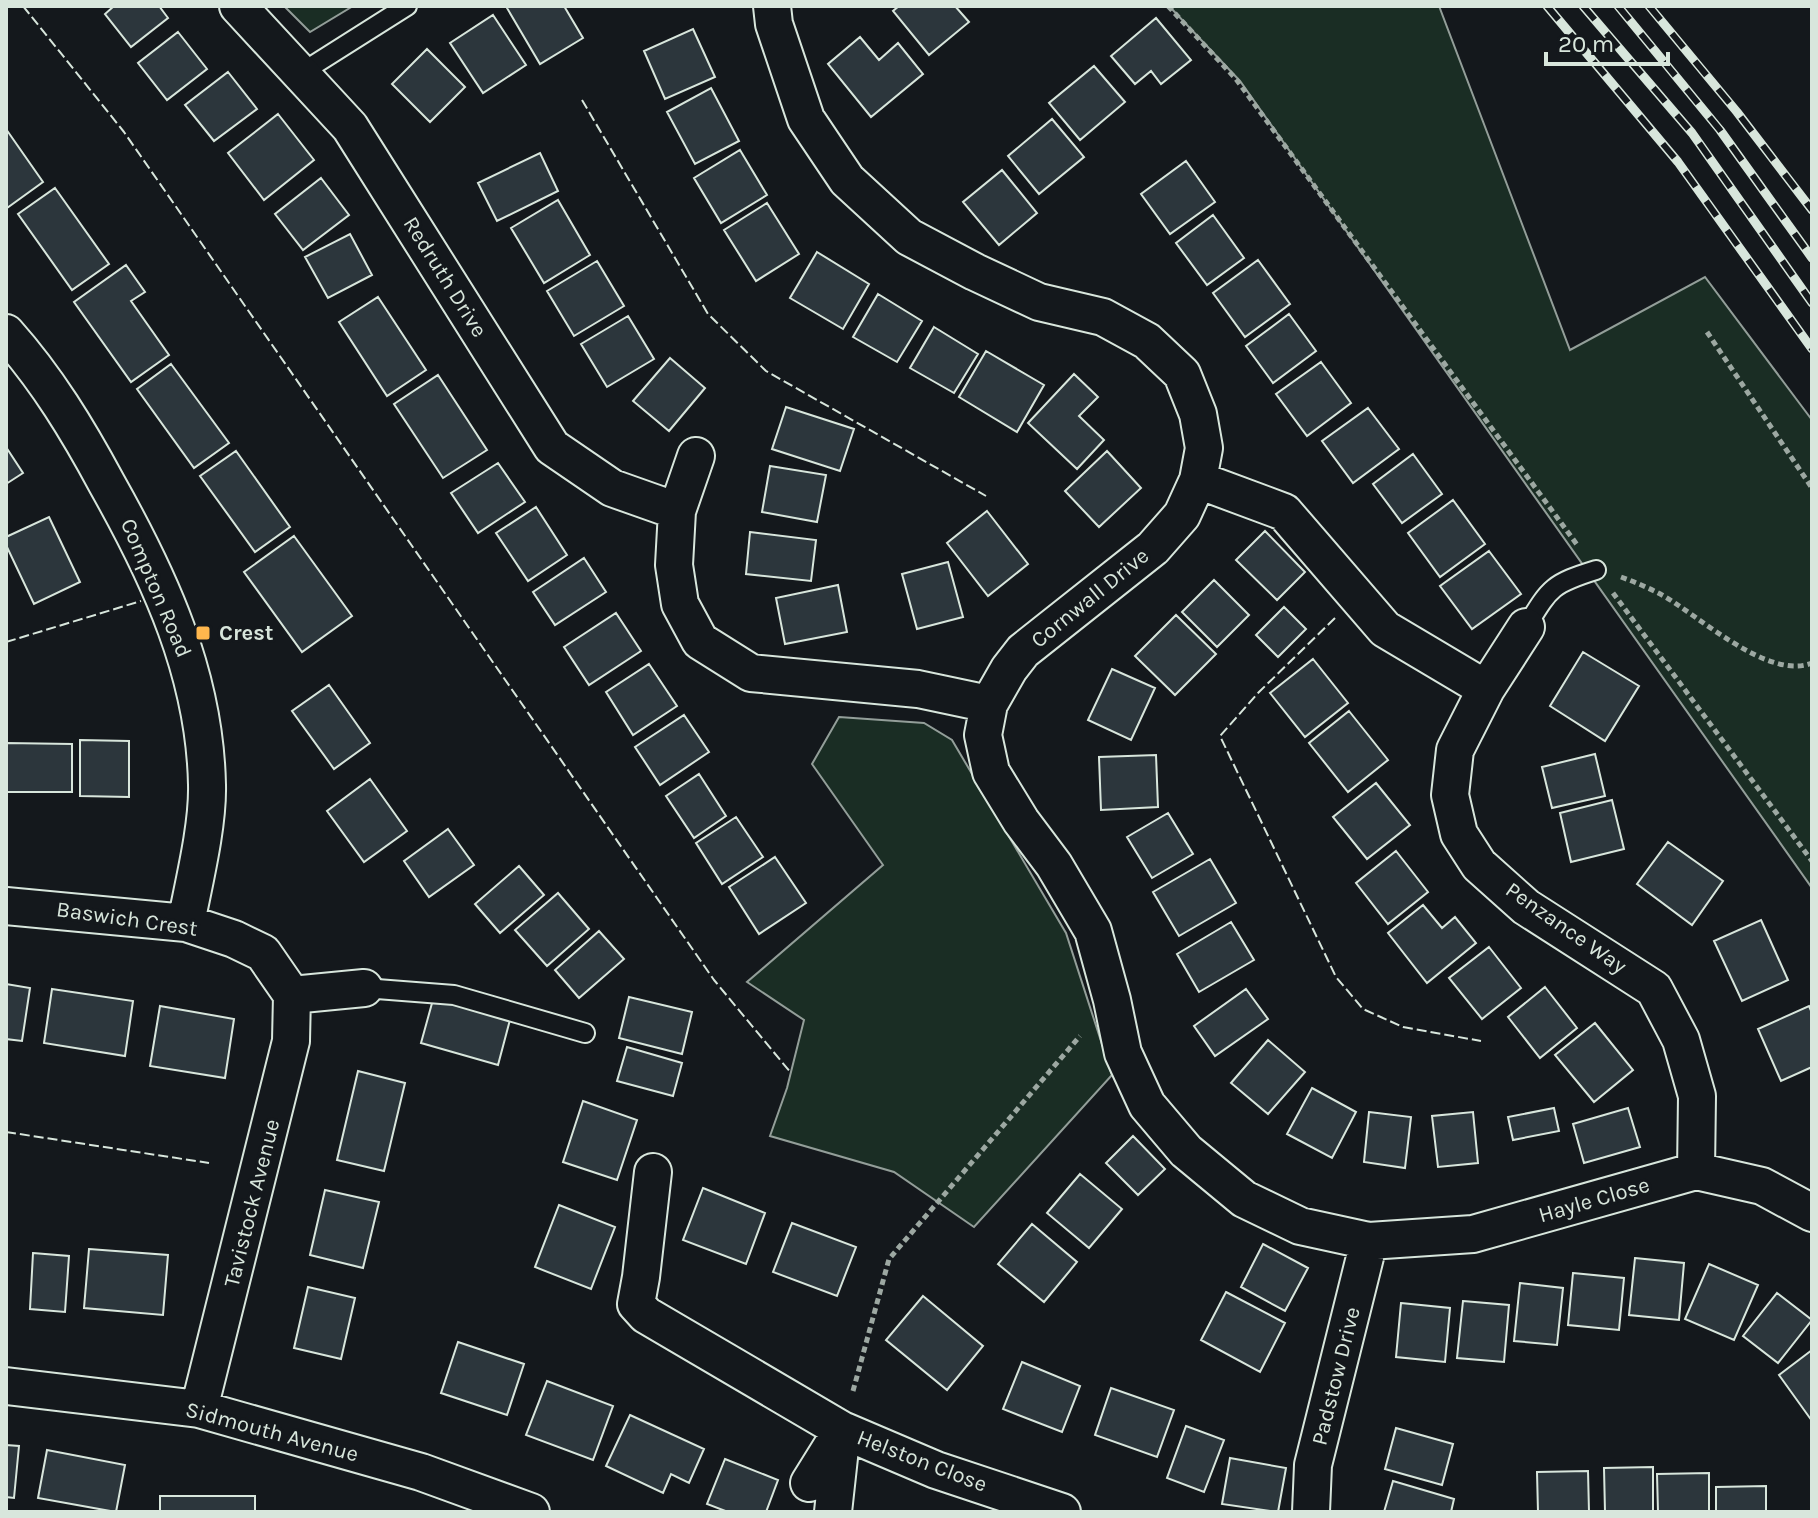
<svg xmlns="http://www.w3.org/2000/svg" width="1818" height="1518" font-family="Karla,sans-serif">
  <rect width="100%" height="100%" fill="#14181c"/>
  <!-- green -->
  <path fill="#1a2d24" stroke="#939e99" stroke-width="2" d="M 284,6 L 353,6 L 310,32 Z
    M 1169,6 L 1439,6 L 1570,350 L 1705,277 L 1812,420 L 1812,888 L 1240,81 Z
    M 839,717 L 924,723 L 952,740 L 1066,933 L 1112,1075 L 974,1227 L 894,1172 L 770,1136 L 787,1088 L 804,1020 L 747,982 L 883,865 L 812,764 Z"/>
  <!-- building -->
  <path fill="#2c363c" stroke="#d8e6dc" stroke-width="2" d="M 114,6 L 159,6 L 168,18 L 131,47 L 105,14 Z
    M 511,6 L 564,6 L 583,38 L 540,64 L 507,8 Z
    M 899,6 L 955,6 L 969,22 L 929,55 L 893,11 Z
    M 493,15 L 526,65 L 483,93 L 450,43 Z
    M 1156,18 L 1191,60 L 1161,84 L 1151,71 L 1135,84 L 1111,56 Z
    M 693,29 L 715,77 L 665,99 L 644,51 Z
    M 178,32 L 207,69 L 167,100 L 138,63 Z
    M 860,37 L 879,60 L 898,43 L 923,74 L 871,117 L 828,64 Z
    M 427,49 L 465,87 L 430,122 L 392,84 Z
    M 1094,66 L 1125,102 L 1080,140 L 1049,103 Z
    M 228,72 L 257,109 L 214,141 L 185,105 Z
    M 711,88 L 739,141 L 695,164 L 667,112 Z
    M 278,114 L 314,160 L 264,200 L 228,153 Z
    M 1052,119 L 1084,157 L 1039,194 L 1008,156 Z
    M 6,129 L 43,182 L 7,208 L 6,206 Z
    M 740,150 L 767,195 L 721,223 L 694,178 Z
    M 540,153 L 558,191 L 497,221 L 478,183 Z
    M 1186,161 L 1215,202 L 1170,234 L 1141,194 Z
    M 1002,170 L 1037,213 L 999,245 L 963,202 Z
    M 321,178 L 349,215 L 303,250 L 275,214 Z
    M 55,188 L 109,264 L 72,290 L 18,214 Z
    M 558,200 L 590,255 L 544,283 L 511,228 Z
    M 767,203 L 799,254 L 756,281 L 724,230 Z
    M 1213,215 L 1244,258 L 1207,285 L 1176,243 Z
    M 350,234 L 372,275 L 328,298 L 305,257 Z
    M 817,252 L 869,284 L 843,329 L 790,298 Z
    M 1258,260 L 1290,304 L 1245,337 L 1213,293 Z
    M 597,261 L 624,306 L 574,336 L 547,291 Z
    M 126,265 L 145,292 L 131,301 L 169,355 L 131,382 L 74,302 Z
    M 878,294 L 922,321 L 897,362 L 853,337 Z
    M 378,297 L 426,370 L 387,396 L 339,322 Z
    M 1289,314 L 1316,351 L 1273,383 L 1246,346 Z
    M 628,316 L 654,359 L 607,387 L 581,344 Z
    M 934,327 L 978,354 L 954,393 L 910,368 Z
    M 986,351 L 1044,385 L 1017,432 L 959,397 Z
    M 670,358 L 705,388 L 669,431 L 633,401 Z
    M 1321,362 L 1351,403 L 1307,436 L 1276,394 Z
    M 171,364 L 229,443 L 194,468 L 137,389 Z
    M 1074,374 L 1098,397 L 1079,416 L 1104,440 L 1077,469 L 1028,423 Z
    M 438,375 L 487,450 L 443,478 L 394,404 Z
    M 786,407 L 854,429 L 840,471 L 772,449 Z
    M 1368,408 L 1399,449 L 1353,483 L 1322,441 Z
    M 6,447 L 23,473 L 6,484 Z
    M 236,451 L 290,527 L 255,552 L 200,476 Z
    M 1107,451 L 1141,488 L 1099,527 L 1065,491 Z
    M 1413,454 L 1442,494 L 1402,523 L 1373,484 Z
    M 498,463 L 525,502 L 478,533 L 451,493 Z
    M 770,466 L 826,475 L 817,522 L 762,512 Z
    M 1453,500 L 1485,544 L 1440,577 L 1408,533 Z
    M 536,507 L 567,555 L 528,581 L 496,533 Z
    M 987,511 L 1028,564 L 988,596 L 947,543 Z
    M 49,517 L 80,582 L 34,604 L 6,545 L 6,537 Z
    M 1265,531 L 1305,572 L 1277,600 L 1236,560 Z
    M 750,532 L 816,540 L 811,581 L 746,574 Z
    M 294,536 L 352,616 L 302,652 L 244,572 Z
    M 1489,551 L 1521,594 L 1472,629 L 1440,586 Z
    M 584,558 L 606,592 L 555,625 L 533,592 Z
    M 948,562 L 963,617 L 917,629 L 902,574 Z
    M 1214,580 L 1249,615 L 1217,647 L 1182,612 Z
    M 838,585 L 847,632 L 785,644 L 776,598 Z
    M 1284,607 L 1306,629 L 1278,657 L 1256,635 Z
    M 616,613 L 641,651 L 589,685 L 564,647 Z
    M 1176,615 L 1216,654 L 1175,695 L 1135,656 Z
    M 1583,652 L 1639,686 L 1605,741 L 1550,706 Z
    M 1313,659 L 1348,703 L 1305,737 L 1270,693 Z
    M 649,664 L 677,706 L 633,735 L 606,692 Z
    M 1112,669 L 1155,688 L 1131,740 L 1088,720 Z
    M 329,685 L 370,743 L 334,769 L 292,711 Z
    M 1349,711 L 1388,760 L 1348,792 L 1309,743 Z
    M 684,715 L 709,752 L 660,785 L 635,747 Z
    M 80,740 L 129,741 L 129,797 L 80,796 Z
    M 6,743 L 72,744 L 72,792 L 6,792 Z
    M 1595,754 L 1605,796 L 1552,808 L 1542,767 Z
    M 1156,755 L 1158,807 L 1101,810 L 1099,757 Z
    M 699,774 L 726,816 L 694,838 L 666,796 Z
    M 370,779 L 407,831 L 364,862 L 327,811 Z
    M 1376,783 L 1410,825 L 1367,859 L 1333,817 Z
    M 1612,800 L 1624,849 L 1571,862 L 1560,813 Z
    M 1168,813 L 1193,854 L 1152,878 L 1127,837 Z
    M 736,817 L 763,857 L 722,884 L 696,843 Z
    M 448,829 L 474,865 L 429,897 L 404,861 Z
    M 1668,842 L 1723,881 L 1692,925 L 1637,884 Z
    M 1396,851 L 1428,892 L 1388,924 L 1356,883 Z
    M 775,857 L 806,903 L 759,934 L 729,887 Z
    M 1210,859 L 1236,903 L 1179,936 L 1153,892 Z
    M 519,866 L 544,895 L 500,933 L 475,904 Z
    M 558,893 L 589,929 L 547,966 L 515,930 Z
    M 1423,905 L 1442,928 L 1455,917 L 1476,943 L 1427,983 L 1388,933 Z
    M 1761,920 L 1788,980 L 1742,1001 L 1714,941 Z
    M 1231,922 L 1254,960 L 1199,992 L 1177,954 Z
    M 599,931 L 624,959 L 579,998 L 555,970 Z
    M 1489,947 L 1521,988 L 1482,1019 L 1449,978 Z
    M 6,984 L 30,988 L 22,1041 L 6,1039 Z
    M 1545,987 L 1577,1028 L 1540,1058 L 1508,1017 Z
    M 52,989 L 133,1001 L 125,1056 L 44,1043 Z
    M 1246,989 L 1268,1019 L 1215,1056 L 1194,1026 Z
    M 434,996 L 511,1016 L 498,1065 L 421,1043 Z
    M 629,997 L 692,1012 L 682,1054 L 619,1038 Z
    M 160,1006 L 234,1019 L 225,1078 L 150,1066 Z
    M 1809,1006 L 1812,1013 L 1812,1067 L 1781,1081 L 1758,1029 Z
    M 1595,1023 L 1633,1070 L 1594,1102 L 1555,1055 Z
    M 1268,1040 L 1305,1072 L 1268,1114 L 1231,1083 Z
    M 627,1047 L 682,1063 L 673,1096 L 617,1081 Z
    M 358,1071 L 405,1083 L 384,1171 L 337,1160 Z
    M 1312,1088 L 1356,1112 L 1332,1158 L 1287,1134 Z
    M 583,1101 L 637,1120 L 617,1180 L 563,1162 Z
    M 1554,1108 L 1559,1131 L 1513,1140 L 1508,1117 Z
    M 1628,1108 L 1640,1147 L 1584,1163 L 1573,1124 Z
    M 1369,1112 L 1411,1117 L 1405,1168 L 1364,1162 Z
    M 1473,1112 L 1478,1163 L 1438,1167 L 1432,1116 Z
    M 1133,1136 L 1165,1169 L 1138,1195 L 1106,1163 Z
    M 1080,1174 L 1122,1209 L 1089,1248 L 1047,1213 Z
    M 703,1188 L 765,1213 L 746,1264 L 683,1240 Z
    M 325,1190 L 379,1202 L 363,1268 L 310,1255 Z
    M 559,1205 L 615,1227 L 591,1289 L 535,1267 Z
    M 792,1223 L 856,1247 L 837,1296 L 773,1272 Z
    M 1032,1224 L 1077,1262 L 1044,1302 L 998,1264 Z
    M 1263,1244 L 1308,1268 L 1285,1311 L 1241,1287 Z
    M 89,1249 L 168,1255 L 163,1315 L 84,1308 Z
    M 33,1253 L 69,1256 L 65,1312 L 30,1309 Z
    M 1635,1258 L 1684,1263 L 1679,1320 L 1629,1315 Z
    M 1709,1264 L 1758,1285 L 1734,1340 L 1685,1319 Z
    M 1573,1273 L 1624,1278 L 1619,1330 L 1568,1325 Z
    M 1520,1283 L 1563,1288 L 1557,1345 L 1514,1341 Z
    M 308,1287 L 355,1298 L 341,1359 L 294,1348 Z
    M 1226,1292 L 1285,1323 L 1260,1372 L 1201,1340 Z
    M 1777,1293 L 1812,1320 L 1778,1363 L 1743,1336 Z
    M 923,1296 L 983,1346 L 947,1390 L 886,1340 Z
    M 1463,1301 L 1509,1305 L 1504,1362 L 1457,1358 Z
    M 1401,1303 L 1450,1308 L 1445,1362 L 1396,1357 Z
    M 458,1342 L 524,1364 L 507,1415 L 441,1393 Z
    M 1812,1350 L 1812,1421 L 1779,1375 Z
    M 1022,1362 L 1080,1386 L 1062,1432 L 1003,1409 Z
    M 547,1381 L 613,1406 L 593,1460 L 526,1435 Z
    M 1111,1388 L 1174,1410 L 1157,1457 L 1095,1435 Z
    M 630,1415 L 704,1449 L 689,1483 L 671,1474 L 663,1493 L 606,1466 Z
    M 1186,1426 L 1224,1440 L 1204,1492 L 1167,1478 Z
    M 1396,1428 L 1453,1444 L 1442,1485 L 1385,1469 Z
    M 6,1445 L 19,1446 L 14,1498 L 6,1497 Z
    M 47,1450 L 125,1465 L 116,1512 L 38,1498 Z
    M 1230,1458 L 1286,1468 L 1278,1512 L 1222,1504 Z
    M 725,1459 L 778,1480 L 766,1512 L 728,1512 L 707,1504 Z
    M 1653,1467 L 1653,1512 L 1605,1512 L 1604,1468 Z
    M 1588,1471 L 1589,1512 L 1538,1512 L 1537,1472 Z
    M 1709,1473 L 1709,1512 L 1658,1512 L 1657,1474 Z
    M 1393,1481 L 1454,1499 L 1451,1512 L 1384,1512 Z
    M 1766,1486 L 1766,1512 L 1716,1512 L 1716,1487 Z
    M 160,1496 L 255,1496 L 255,1512 L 160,1512 Z"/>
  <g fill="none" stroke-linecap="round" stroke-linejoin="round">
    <defs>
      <path id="lane" d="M 301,73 L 407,6
        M 1526,627 C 1550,588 1551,584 1596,570
        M 364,988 L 454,995 L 585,1033"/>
      <path id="street" d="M 238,6 L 350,127 L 552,447 L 612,488 L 677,511
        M 772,6 L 774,24 L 806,119 L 847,180 L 909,237 L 975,272 L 1039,302 L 1103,317 L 1147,341 L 1182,374 L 1198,414 L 1204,448 L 1198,480 L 1182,515 L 1153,548 L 1023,651 L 1009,669 L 989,704 L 983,735 L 991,772 L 1021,821 L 1054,865 L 1093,931 L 1112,1000 L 1123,1053 L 1147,1105 L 1186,1151 L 1244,1199 L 1300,1226 L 1369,1241 L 1473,1234 L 1696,1171 L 1762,1186 L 1812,1213
        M 6,333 C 47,379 78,430 107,484 C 160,578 205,675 207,785 C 208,826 194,882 186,923
        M 696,456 L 677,511 L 674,565 L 680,604 L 700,641 L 751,673 L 918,689 L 989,704
        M 1198,480 L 1284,512 L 1385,629 L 1486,689
        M 1526,627 L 1486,689 L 1455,750 L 1450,795 L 1459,834 L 1479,865 L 1526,907 L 1654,989 L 1681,1040 L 1697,1096 L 1696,1171
        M 6,906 L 186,923 L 234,939 L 263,953 L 292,995
        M 292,995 L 364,988
        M 653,1172 L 641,1277 L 636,1304 L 646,1315 L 842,1430 L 833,1512
        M 6,1386 L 199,1409 L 421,1472 L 531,1512
        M 199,1409 L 291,1041 L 292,995
        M 809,1483 L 842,1430 L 936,1470 L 1062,1512
        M 1311,1512 L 1313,1465 L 1369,1241"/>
    </defs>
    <!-- lane casing -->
    <use href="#lane" stroke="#d8e6dc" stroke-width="22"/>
    <!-- street casing -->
    <use href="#street" stroke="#d8e6dc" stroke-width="40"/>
    <!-- path -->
    <path stroke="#9da8a2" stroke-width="5" stroke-dasharray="6 4" stroke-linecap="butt" d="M 1168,6 L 1236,79 L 1578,546
      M 1707,332 L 1812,488
      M 1621,577 C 1635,582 1649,588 1662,595 C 1698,615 1768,681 1812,663
      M 1613,593 L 1812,861
      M 853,1391 L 889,1259 L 1080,1036"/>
    <!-- lane -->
    <use href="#lane" stroke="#14181c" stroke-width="18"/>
    <!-- street -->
    <use href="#street" stroke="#14181c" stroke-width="36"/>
    <defs>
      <path id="rail" d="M 1547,6 L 1678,162 L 1812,349
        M 1583,6 L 1692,133 L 1812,303
        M 1618,6 L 1720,130 L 1812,258
        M 1649,6 L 1737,112 L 1812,210"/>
    </defs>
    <!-- rail casing -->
    <use href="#rail" stroke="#d8e6dc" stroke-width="9"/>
    <!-- rail -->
    <use href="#rail" stroke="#14181c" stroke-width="6" stroke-dasharray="18" stroke-linecap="butt"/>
    <!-- fence -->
    <path stroke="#d8e6dc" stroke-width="2" stroke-dasharray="10 4" stroke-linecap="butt" d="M 23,6 L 124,132 L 714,980 L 791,1073
      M 582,100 L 708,314 L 766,371 L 986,496
      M 1335,618 L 1259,692 L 1220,736 L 1336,977 L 1363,1009 L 1403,1027 L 1481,1041
      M 6,642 L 141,601
      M 6,1132 L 209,1163"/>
  </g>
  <!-- markers -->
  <rect fill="#ffb74d" stroke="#14181c" stroke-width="3" x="195" y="625" width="16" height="16" rx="4"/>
  <g text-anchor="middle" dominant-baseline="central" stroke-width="6" stroke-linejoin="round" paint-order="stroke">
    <!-- street labels -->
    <g font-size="22" fill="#d8e6dc" stroke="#14181c">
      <text transform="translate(445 277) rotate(58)">Redruth Drive</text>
      <text transform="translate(156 588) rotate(67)">Compton Road</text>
      <text transform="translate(1090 598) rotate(-39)">Cornwall Drive</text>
      <text transform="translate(127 919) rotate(8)">Baswich Crest</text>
      <text transform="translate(1566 928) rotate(35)">Penzance Way</text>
      <text transform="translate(1594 1200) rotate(-16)">Hayle Close</text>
      <text transform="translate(252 1203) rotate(-76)">Tavistock Avenue</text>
      <text transform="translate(1336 1376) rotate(-76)">Padstow Drive</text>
      <text transform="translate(272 1432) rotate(15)">Sidmouth Avenue</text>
      <text transform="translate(922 1461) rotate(21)">Helston Close</text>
    </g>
    <!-- poi labels -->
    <g font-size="22" font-weight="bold" fill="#d8e6dc" stroke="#14181c" text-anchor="start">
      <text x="219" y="633">Crest</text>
    </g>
  </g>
  <!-- border -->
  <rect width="1818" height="1518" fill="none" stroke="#d8e6dc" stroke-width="16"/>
  <!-- scale -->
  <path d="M1546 52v12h122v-12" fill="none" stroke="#d8e6dc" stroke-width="4"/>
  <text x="1558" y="52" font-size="24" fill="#d8e6dc" stroke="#14181c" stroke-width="6" paint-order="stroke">20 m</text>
</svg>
